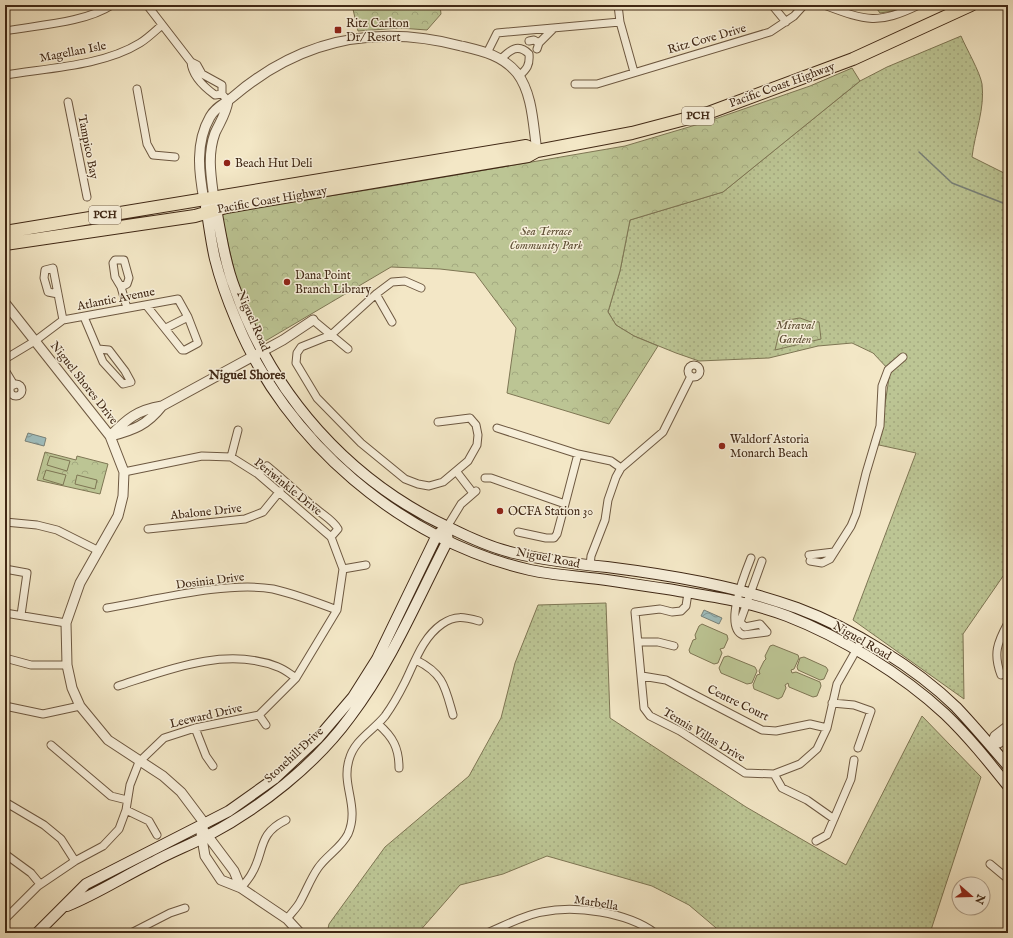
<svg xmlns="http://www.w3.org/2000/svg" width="1013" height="938" font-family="'IM FELL English',serif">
  <defs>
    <pattern id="grass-dots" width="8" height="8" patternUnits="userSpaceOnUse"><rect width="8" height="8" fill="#bcc594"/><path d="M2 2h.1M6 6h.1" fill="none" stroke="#a3a97f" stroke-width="1.8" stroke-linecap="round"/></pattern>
    <pattern id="forest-crowns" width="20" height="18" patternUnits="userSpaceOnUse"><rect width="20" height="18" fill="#bcc594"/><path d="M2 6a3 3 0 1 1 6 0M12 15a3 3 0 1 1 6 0" fill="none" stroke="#a3a97f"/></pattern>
    <pattern id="water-waves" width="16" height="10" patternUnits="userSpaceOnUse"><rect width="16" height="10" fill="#9fbebe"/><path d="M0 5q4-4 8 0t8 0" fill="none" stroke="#839a99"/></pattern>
  </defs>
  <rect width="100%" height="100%" fill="#f3e7c6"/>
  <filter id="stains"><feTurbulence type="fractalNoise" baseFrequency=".005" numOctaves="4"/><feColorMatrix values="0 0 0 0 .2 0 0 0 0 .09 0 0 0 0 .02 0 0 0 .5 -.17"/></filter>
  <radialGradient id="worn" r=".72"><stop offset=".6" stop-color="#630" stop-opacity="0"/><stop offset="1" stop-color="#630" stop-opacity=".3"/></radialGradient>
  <!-- grass -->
  <path fill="url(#grass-dots)" stroke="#7e7654" d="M 961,36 C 966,48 980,72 982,84 C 985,109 975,132 972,157 L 1008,175 L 1008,569 L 963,634 L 964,699 L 853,620 L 916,453 L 879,445 L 890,371 L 873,353 L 852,343 L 818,346 L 769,358 L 699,361 L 676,353 L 634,336 L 616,325 L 608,312 L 620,271 L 630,220 L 723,192 L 860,81 L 887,67 Z
    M 606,603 L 610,718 L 746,807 L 846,865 L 922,716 L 981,777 L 930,933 L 722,933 L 689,905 L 652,886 L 547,856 L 503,874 L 460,885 L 418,933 L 327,933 L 329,924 L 385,847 L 469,776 L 501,718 L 515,663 L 538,605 Z"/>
  <!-- forest -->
  <path fill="url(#forest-crowns)" stroke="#7e7654" d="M 352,5 L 440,5 L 441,14 L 427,30 L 400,28 L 358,31 Z
    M 874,5 L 909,5 L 899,10 L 880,13 Z
    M 852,68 L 860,81 L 723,192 L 630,220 L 620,271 L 608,312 L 616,325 L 634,336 L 658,346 L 609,424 L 507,393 L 516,328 L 475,273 L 440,269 L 391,267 L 262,343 L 241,300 L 221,213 L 380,188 L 625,146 L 709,121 L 810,86 Z
    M 800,318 L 811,322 L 819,322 L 821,339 L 775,350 L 782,321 Z
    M 45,452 L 76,460 L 77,456 L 108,464 L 100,494 L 37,480 Z"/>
  <!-- pitch -->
  <path fill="#bcc594" stroke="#7e7654" d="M 50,456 L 70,461 L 67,471 L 47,465 Z
    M 46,470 L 66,475 L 63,485 L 43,479 Z
    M 77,475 L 97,480 L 95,489 L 75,484 Z
    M 702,624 L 727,635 L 728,639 L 724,648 L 720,649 L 722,653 L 718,663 L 714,664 L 690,653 L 689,650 L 693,640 L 696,639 L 695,635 L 699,626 Z
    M 773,645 L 798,655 L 799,658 L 794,669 L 791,670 L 792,673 L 796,672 L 820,682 L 821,686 L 817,696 L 813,697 L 789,687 L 788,683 L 785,685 L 786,688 L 782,697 L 778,699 L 754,689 L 753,685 L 757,675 L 760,674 L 759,671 L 764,661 L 766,659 L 765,656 L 770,646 Z
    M 728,656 L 755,667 L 757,671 L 752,683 L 747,684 L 721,673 L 719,668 L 724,657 Z
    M 804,657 L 826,667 L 828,670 L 824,679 L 820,680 L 798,670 L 797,667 L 800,658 Z"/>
  <!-- water -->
  <path fill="url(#water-waves)" stroke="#79827a" d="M 28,433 L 46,438 L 44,446 L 25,441 Z
    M 704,610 L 722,618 L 719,624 L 701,616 Z"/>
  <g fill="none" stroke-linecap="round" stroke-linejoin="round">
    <!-- stream -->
    <path stroke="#79827a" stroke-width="1.5" d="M 919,152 L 952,183 L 1008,205"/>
    <defs>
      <path id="minor" d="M 147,5 L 191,62 L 197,65 L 202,74 L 222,85 L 222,94 L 228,101
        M 618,5 L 620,22 L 634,72
        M 772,5 L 786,22
        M 824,5 C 867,21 877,25 919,5
        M 5,31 C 38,25 84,23 112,5
        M 529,41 L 534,40 L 539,43
        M 537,49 L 539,43 L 553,29
        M 487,53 L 497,33 L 620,22
        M 501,59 C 510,50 518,43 529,54 C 530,65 527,69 519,76
        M 191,62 C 192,76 204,87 215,95 L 222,94
        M 5,75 C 47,68 103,66 140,43 C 148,38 155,31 162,25
        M 575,84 L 597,84 L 770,32 L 794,16 L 804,5
        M 137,89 L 147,144 L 153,155 L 175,157
        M 68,102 L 87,197
        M 121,287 L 115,277 L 113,263 L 115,260 L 124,260 L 129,278 L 127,284 L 121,287 L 127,308
        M 421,288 L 405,281 L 392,282 L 376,294 L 331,335 L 301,347 L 297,353 L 296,363 L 317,398 L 361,443 L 405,479 L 418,484 L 429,486 L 443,482 L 468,461 L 477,445 L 478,435 L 476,425 L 470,418 L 438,422
        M 58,294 L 48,292 L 44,278 L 45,270 L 53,268 L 63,320
        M 376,294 L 392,322
        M 84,317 L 103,362 L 123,384 L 131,382 L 125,371 L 109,350 L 98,349
        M 313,320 L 348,349
        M 166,328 L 188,317
        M 5,359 L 35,341 L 63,320 L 178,299 L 188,317 L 198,343 L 185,350 L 182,350 L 146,305
        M688 371a6 6 0 1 1 12 0a6 6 0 1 1-12 0Z
        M 5,370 L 14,385
        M10 390a6 6 0 1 1 12 0a6 6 0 1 1-12 0Z
        M 497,428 L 578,454 L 611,461 L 621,468
        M 231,457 L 238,430
        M 456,471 L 473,493
        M 258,474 L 267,466 C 284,480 299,494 315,508 C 323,515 333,520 338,529 L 331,537
        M 485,478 L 491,478 L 565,504 L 578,454
        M 5,522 L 37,525 L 57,530 L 99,551
        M 447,527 L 461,504 L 476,491
        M 148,529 L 245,519 L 263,512 L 280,491
        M 518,532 L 546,538 L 554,538 L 557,534 L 565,504
        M 809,555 L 834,552
        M 751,558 C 745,573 723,627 743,635 L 767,632 L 760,624 L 745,627 L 740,622 L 762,561
        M 810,561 L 822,563 L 830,559 L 851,526 L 856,514 L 866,473 L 880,426 L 882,386 L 888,370 L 903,357
        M 590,566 L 591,556 L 605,520 L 608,500 L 616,477 L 621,468 L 663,432 L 691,376
        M 5,569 L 27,573 L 21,615
        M 343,569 L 366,565
        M 688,593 L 686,606 L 681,611 L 672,612 L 660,609 L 635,612 L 644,708 L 650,716 L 680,731 L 745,773 L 774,774 L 800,764 L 817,749 L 827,728 L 837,684 L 862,640
        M 107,608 C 155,600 226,581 273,589 C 295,594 316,602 337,610
        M 5,613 L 66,623
        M 1008,623 C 997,643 993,654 1001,675 L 1008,672
        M 639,642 L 658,642 L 674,646
        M 5,658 L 31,665 L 67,665
        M 416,660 C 444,674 445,687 453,715
        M 642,676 L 666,680 L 762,730 L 776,731 L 810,724 L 827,728
        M 118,686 C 167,670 226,646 278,667 C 284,669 290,674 296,678
        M 832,703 L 854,705 L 871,711 L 858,748
        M 5,706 L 43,714 L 80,706
        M 259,715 L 266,725
        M 378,724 C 393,737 399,748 399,768
        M 195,728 L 206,756 L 213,766
        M 51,745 L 111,796 L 127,800
        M 774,774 L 782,788 L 807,800 L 834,819
        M 5,802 L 44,825 L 61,839 L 75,861
        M 126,810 L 149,821 L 157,835
        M 816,841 L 827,835 L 851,779 L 854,760
        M 5,854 L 31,873 L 40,884
        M 990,864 L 1008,879
        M 241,888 C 244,884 249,879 252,873 C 265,851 257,834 286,820
        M 5,919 L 38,886 L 75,861 L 103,846 L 119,829 L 126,810 L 130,785 L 139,762 L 164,738 L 195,728 L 259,715 L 296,678 L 337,610 L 343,569 L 331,537 L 258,474 L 231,457 L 202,456 L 124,472
        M 287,919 C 291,913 298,907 301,900 C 307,889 311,878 318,868 C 327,855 341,848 348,834 C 360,806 341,786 349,760 C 354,740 373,731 385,716 C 393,705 399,694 405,682 C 415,662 422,638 442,624 C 455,615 464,617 479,621
        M 131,933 L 170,913 L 185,908
        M 487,933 C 504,926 524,915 542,912 C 575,905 627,912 655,933"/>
      <path id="tertiary" d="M 214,199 C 211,176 207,155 215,133 C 220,122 226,114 228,101
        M 204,200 C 199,173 195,143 210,117 C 216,106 225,104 234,96 C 301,39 377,24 461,46 C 482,51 502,55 517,73 C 533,94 533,126 537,151
        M 5,303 L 110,436 L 124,472 L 123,496 L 118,516 L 80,583 L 66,623 L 67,665 L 72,688 L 80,706 L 108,740 L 163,776 L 181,792 L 205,824
        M 110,436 C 127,419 137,410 162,406 L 283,340 L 313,320
        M 111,436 C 134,430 147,425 162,406
        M 991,745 L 995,736 L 1008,726
        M 991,745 L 999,743 L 1008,735
        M 200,827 L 205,856 L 221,880 L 241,888 L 287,919 L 300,933
        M 204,831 L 234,871 L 241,888"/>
      <path id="secondary" d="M 215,203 C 220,230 225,264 235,289 C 272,395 349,481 450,528 C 470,538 492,548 514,553 C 544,560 576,564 607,567 C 670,575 736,586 797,608 C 851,628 915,667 956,707 C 974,726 991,746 1008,766
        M 206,207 C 209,224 211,242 215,259 C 220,279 228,301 236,320 C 285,441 402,541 530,570 C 552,575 576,576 599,579 C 621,582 644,586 667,589 C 708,596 748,601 787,616 C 841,637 902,674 945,714 C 968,736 988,761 1008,786
        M 67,906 C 97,894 124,876 153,862 C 171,852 190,845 207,836 C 260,808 315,765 350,717 C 391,663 417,600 448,540 L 447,535
        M 37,933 L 86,884 L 229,811 L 274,779 L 318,738 L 353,697 L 377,659 L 437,535 L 443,530"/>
      <path id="trunk" d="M 5,232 L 526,146 L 537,151
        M 5,244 L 195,216 L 226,207 L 528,156 L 537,151 L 632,133 L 708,113 L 853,59 L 971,5"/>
    </defs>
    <!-- minor casing -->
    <use href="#minor" stroke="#6d5841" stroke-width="9"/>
    <!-- tertiary casing -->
    <use href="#tertiary" stroke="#6d5841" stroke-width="11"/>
    <!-- secondary casing -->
    <use href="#secondary" stroke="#402815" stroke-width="12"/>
    <!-- trunk casing -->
    <use href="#trunk" stroke="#402815" stroke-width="14"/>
    <!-- minor -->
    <use href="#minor" stroke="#f7efda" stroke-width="7"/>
    <!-- tertiary -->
    <use href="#tertiary" stroke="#f7efda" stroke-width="9"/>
    <!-- secondary -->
    <use href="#secondary" stroke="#f7efda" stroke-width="10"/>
    <!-- trunk -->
    <use href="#trunk" stroke="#f3e7c6" stroke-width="12"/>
  </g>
  <!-- markers -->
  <g fill="#8f2418" stroke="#f7efda" stroke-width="1.5">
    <rect x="334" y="26" width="8" height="8" rx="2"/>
    <circle cx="227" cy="163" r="4"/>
    <circle cx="287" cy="282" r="4"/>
    <circle cx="722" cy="446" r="4"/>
    <circle cx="500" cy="511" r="4"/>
  </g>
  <g text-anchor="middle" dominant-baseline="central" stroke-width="3" stroke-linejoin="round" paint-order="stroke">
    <!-- shield labels -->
    <g fill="#f7efda" stroke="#776450" stroke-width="1">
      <rect x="682" y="107" width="32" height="18" rx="3"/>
      <rect x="89" y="206" width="32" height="18" rx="3"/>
    </g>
    <g font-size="11" font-weight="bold" fill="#402815">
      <text x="698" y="116">PCH</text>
      <text x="105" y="215">PCH</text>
    </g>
    <!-- poi labels -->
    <g font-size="12" fill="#402815" stroke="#f7efda" text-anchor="start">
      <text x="346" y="23">Ritz Carlton<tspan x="346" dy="14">Dr/ Resort</tspan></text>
      <text x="235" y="163">Beach Hut Deli</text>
      <text x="295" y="275">Dana Point<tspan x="295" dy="14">Branch Library</tspan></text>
      <text x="730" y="439">Waldorf Astoria<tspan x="730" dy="14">Monarch Beach</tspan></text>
      <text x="508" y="511">OCFA Station 30</text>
    </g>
    <!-- street labels -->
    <g font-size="12" fill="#402815" stroke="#f7efda">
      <text transform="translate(707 39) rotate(-16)">Ritz Cove Drive</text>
      <text transform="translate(73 52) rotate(-11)">Magellan Isle</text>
      <text transform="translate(782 85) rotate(-20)">Pacific Coast Highway</text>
      <text transform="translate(88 147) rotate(79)">Tampico Bay</text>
      <text transform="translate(272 200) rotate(-10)">Pacific Coast Highway</text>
      <text transform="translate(116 299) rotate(-11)">Atlantic Avenue</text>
      <text transform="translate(253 321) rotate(66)">Niguel Road</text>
      <text transform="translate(84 383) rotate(52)">Niguel Shores Drive</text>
      <text transform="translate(288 487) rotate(39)">Periwinkle Drive</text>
      <text transform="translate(206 512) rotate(-6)">Abalone Drive</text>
      <text transform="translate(548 558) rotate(11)">Niguel Road</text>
      <text transform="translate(210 581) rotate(-7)">Dosinia Drive</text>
      <text transform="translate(862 641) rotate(30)">Niguel Road</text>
      <text transform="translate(738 703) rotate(26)">Centre Court</text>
      <text transform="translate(206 716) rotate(-13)">Leeward Drive</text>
      <text transform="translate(704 735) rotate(31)">Tennis Villas Drive</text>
      <text transform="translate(294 755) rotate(-43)">Stonehill Drive</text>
      <text transform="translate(596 903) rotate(9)">Marbella</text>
    </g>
    <!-- park labels -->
    <g font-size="12" font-style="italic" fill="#5f4f35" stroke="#f7efda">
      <text x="546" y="231">Sea Terrace<tspan x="546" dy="14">Community Park</tspan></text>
      <text x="795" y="325">Miraval<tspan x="795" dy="14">Garden</tspan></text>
    </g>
    <!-- neighbourhood labels -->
    <g font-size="13" font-weight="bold" fill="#402815" stroke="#f7efda">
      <text x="247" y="375">Niguel Shores</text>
    </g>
  </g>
  <!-- margin -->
  <rect width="1013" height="938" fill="none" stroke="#f3e7c6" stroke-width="20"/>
  <rect x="6" y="6" width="1001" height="926" fill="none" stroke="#402815" stroke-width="2"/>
  <rect x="10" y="10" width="993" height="918" fill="none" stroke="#402815"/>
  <!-- north arrow -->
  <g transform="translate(971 896) rotate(110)"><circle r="19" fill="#f7efda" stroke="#ae9f8b"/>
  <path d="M0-3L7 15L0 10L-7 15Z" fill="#8f2418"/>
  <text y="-6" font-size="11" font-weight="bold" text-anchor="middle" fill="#402815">N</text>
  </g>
  <rect width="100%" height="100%" filter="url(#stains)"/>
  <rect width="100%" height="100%" fill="url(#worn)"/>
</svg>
